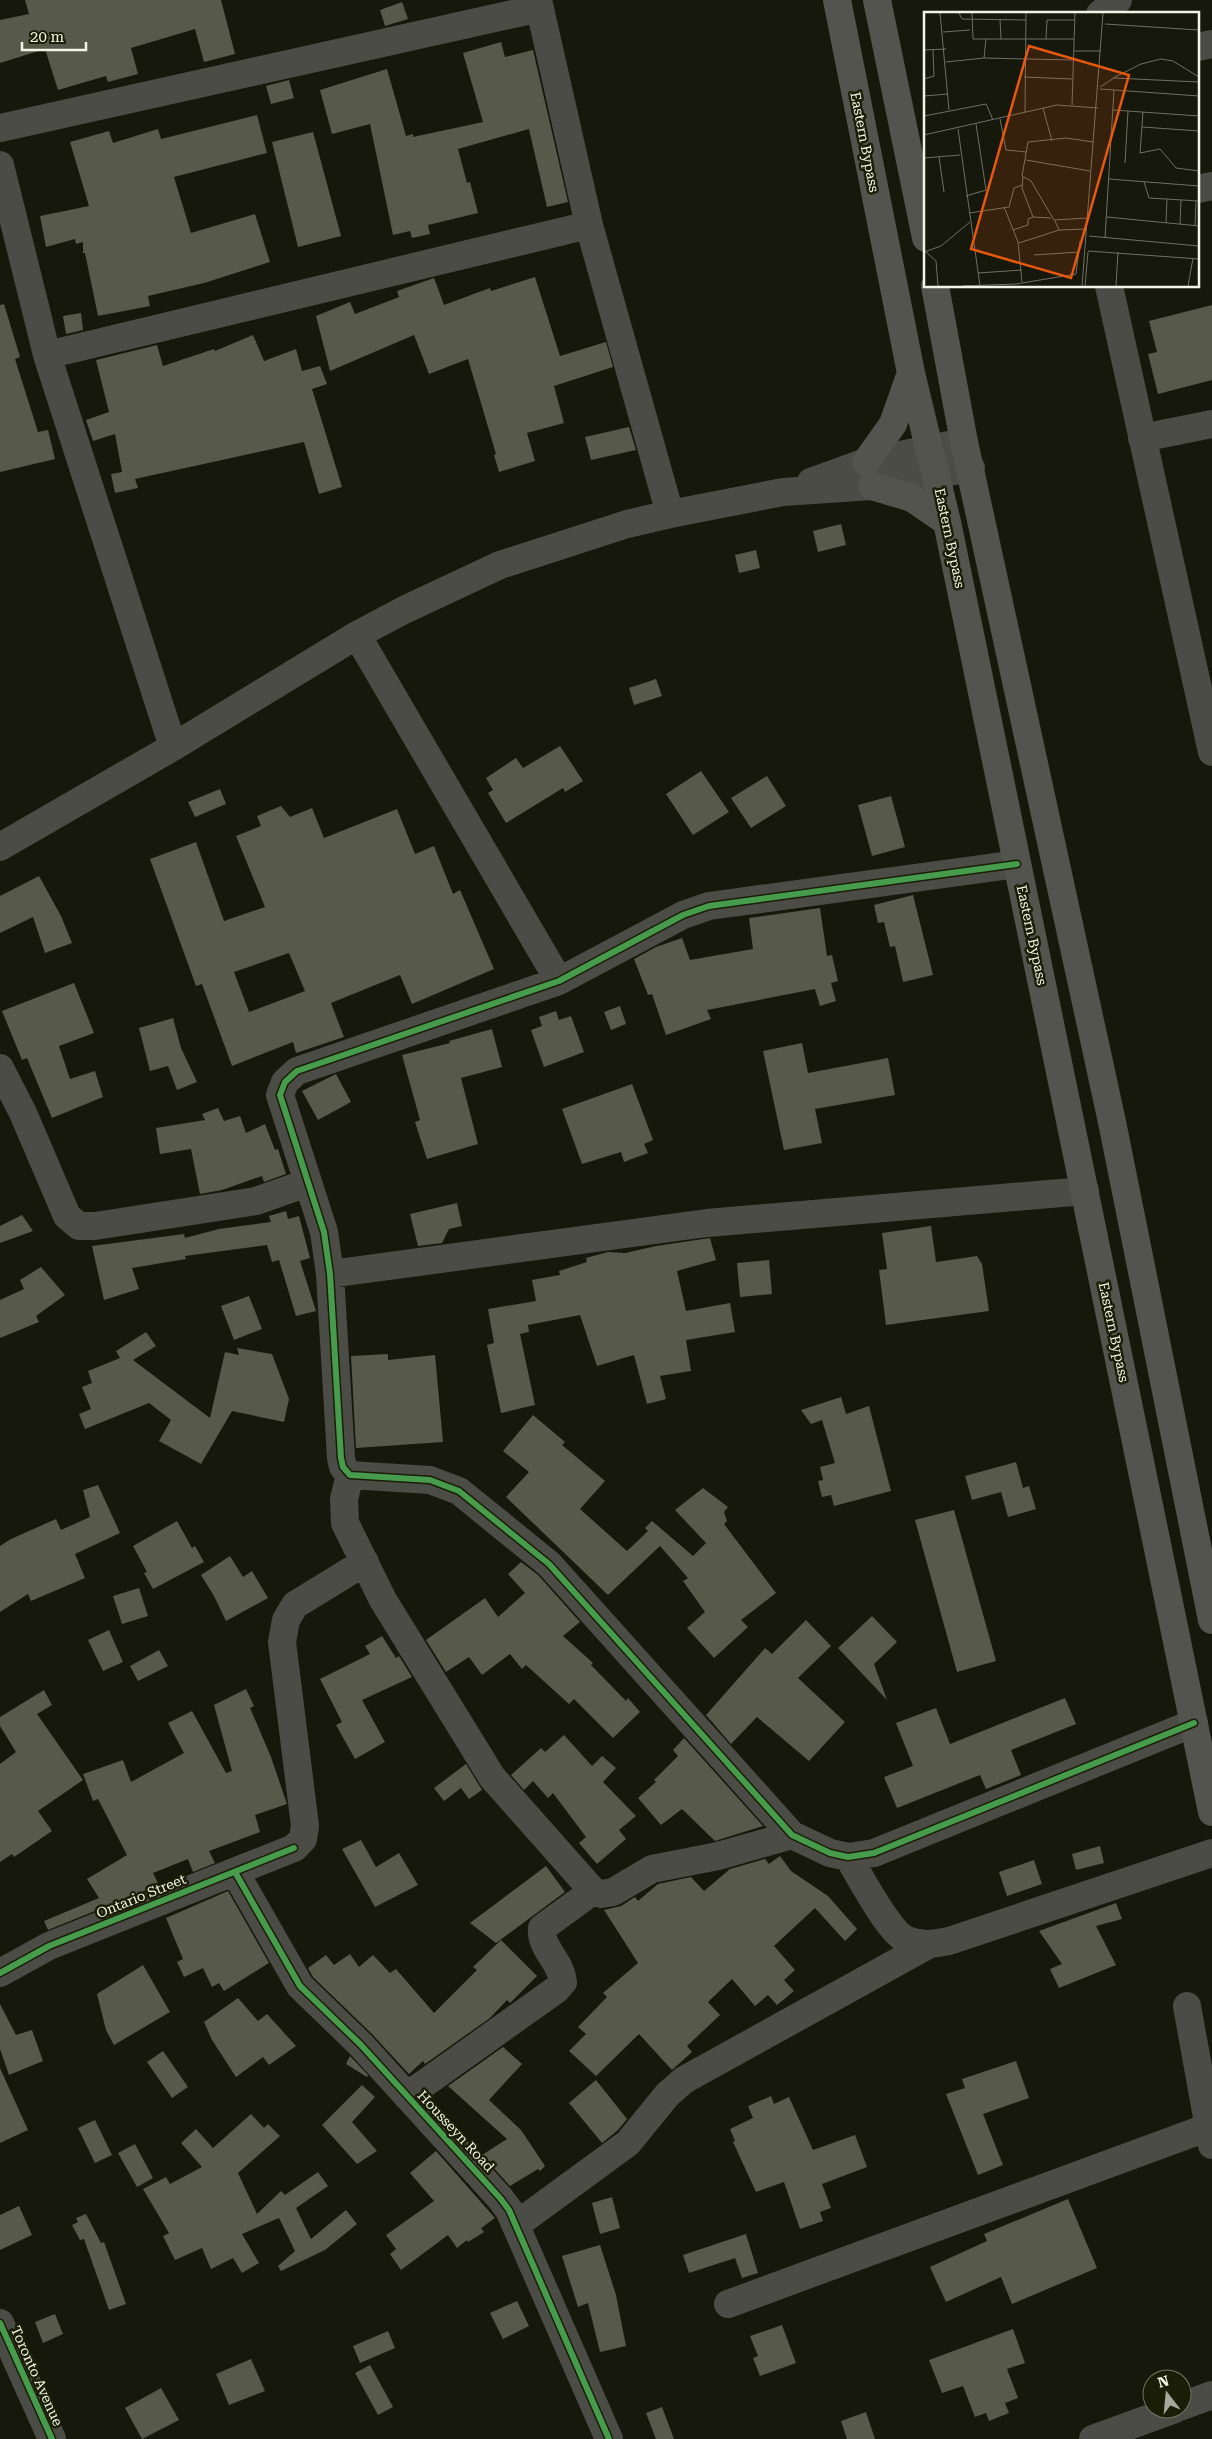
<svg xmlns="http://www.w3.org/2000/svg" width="1212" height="2439" font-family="'Roboto Serif',serif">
  <rect width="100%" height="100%" fill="#17180c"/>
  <!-- building -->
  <path fill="#57594a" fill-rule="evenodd" d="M 25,0 L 221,0 L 235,54 L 204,62 L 195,29 L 131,48 L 138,74 L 108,82 L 106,76 L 58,90 L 45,49 L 0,63 L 0,20 L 29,14 Z
    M 402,2 L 408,19 L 385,26 L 380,10 Z
    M 501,42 L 505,57 L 533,50 L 568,202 L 547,207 L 529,129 L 458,149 L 467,183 L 470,182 L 478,213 L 428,225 L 430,234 L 412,238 L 410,231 L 393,235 L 370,124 L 332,134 L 320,90 L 387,69 L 406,136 L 413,134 L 413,137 L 483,122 L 463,53 Z
    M 289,80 L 294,98 L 271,104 L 266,86 Z
    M 257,115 L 267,153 L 174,177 L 191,233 L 255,214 L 270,262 L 204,283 L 148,296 L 150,306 L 98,316 L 85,253 L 83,253 L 83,242 L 76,244 L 75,239 L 46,247 L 40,216 L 89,206 L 70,142 L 109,131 L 113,143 L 158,129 L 161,139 Z
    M 313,132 L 341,236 L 298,247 L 272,142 Z
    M 535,277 L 560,356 L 606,342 L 613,367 L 554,386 L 564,423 L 527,433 L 535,461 L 499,472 L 494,455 L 496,454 L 468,359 L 429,374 L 414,335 L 330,371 L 316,316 L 350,302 L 355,314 L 399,297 L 397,291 L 434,278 L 444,305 L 490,288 L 491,291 Z
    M 4,304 L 20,357 L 15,359 L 38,432 L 48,430 L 55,459 L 0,472 L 0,305 Z
    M 1212,305 L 1212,380 L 1158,394 L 1148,354 L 1157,352 L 1149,321 Z
    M 81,313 L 83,330 L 66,334 L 63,316 Z
    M 253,335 L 264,361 L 296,349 L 302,371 L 320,366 L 327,384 L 312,389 L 342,487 L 319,494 L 304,442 L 135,479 L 138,488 L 115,493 L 111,474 L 122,472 L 115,434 L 93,441 L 86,420 L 109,412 L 96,360 L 157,345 L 163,366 L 214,349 L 215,351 Z
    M 629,427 L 636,450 L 591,460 L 585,437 Z
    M 841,524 L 846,545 L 818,552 L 813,531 Z
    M 756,550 L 760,568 L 739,573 L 735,555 Z
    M 656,679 L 662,696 L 634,705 L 629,688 Z
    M 560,746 L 583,781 L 565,792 L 563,788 L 506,823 L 488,793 L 493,790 L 486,778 L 516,758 L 523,768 Z
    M 701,771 L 729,812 L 693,835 L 666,794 Z
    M 767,776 L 786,806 L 751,828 L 731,798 Z
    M 220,789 L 226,804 L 195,817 L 188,802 Z
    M 891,796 L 905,847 L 872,856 L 858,805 Z
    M 281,806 L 290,817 L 312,808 L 324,838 L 397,809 L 415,854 L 434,846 L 453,894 L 460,890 L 494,969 L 412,1004 L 400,975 L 331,1003 L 344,1037 L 296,1053 L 293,1042 L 232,1066 L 202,984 L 196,986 L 150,859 L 196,842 L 224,921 L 265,907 L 236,836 L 261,826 L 257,816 ZM 289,953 L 305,991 L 249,1012 L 234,972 Z
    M 39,876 L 61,916 L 72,943 L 45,953 L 33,917 L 0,933 L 0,896 Z
    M 913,895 L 933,975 L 903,982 L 895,946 L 890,947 L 884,922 L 878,923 L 874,905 Z
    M 820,908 L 827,956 L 832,955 L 838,981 L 831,983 L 836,1001 L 820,1006 L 815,989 L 707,1010 L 711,1019 L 666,1035 L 652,994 L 648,995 L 634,959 L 656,947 L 682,938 L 690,960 L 753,949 L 749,918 Z
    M 74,983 L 94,1033 L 59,1046 L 70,1079 L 95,1071 L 103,1097 L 52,1118 L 27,1058 L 22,1060 L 2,1011 Z
    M 620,1006 L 626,1024 L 611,1030 L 604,1012 Z
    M 556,1011 L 559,1020 L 571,1016 L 584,1052 L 544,1067 L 531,1030 L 542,1026 L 539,1017 Z
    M 173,1018 L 181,1048 L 197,1082 L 177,1090 L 168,1066 L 150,1071 L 139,1028 Z
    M 492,1029 L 502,1067 L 461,1078 L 478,1144 L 427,1159 L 415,1122 L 420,1120 L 402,1055 L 450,1043 L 449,1041 Z
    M 802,1043 L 808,1073 L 888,1058 L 895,1095 L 815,1109 L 822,1143 L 784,1150 L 763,1051 Z
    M 336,1074 L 351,1102 L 318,1120 L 302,1091 Z
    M 632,1084 L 653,1140 L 644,1144 L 648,1153 L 624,1162 L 621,1152 L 582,1164 L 562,1109 Z
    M 218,1108 L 224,1121 L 240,1116 L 246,1133 L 265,1124 L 275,1150 L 278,1149 L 286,1174 L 264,1182 L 262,1176 L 222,1190 L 200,1194 L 191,1149 L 160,1154 L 156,1128 L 205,1120 L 202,1114 Z
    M 457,1203 L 462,1226 L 449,1229 L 442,1243 L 418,1246 L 410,1214 Z
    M 286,1211 L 288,1219 L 299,1216 L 310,1258 L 300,1261 L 316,1311 L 296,1316 L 279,1260 L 272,1262 L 267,1245 L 185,1256 L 186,1259 L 132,1268 L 139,1289 L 104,1300 L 92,1246 L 184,1234 L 185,1238 L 219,1229 L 271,1222 L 269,1216 Z
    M 22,1215 L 33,1231 L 0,1243 L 0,1226 Z
    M 931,1226 L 936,1262 L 977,1256 L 982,1264 L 989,1311 L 886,1325 L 879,1270 L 887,1269 L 882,1233 Z
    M 710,1238 L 716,1260 L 677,1271 L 686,1311 L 730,1303 L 735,1332 L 686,1340 L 691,1371 L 660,1376 L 666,1399 L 647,1404 L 634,1355 L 597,1366 L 580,1315 L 528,1325 L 529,1332 L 520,1334 L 535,1405 L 501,1413 L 487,1345 L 494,1343 L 488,1309 L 536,1301 L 532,1280 L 560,1275 L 559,1271 L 587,1262 L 586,1258 L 608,1252 L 625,1253 L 656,1246 Z
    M 769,1260 L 772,1294 L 740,1297 L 737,1263 Z
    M 41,1267 L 65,1295 L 36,1316 L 39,1322 L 0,1338 L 0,1300 L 24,1289 L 20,1280 Z
    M 249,1296 L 262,1329 L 234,1340 L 221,1306 Z
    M 146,1332 L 156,1346 L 133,1360 L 210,1418 L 225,1352 L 239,1355 L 237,1348 L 272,1354 L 289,1399 L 284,1422 L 232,1411 L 201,1464 L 159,1441 L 171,1420 L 149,1403 L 85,1429 L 79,1414 L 91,1409 L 82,1387 L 92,1383 L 88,1371 L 120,1358 L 116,1351 Z
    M 388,1354 L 388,1360 L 435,1355 L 443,1442 L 356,1448 L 351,1356 Z
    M 841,1397 L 846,1414 L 869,1406 L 891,1491 L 834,1506 L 831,1495 L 822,1497 L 818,1481 L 823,1480 L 820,1467 L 835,1463 L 822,1420 L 811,1424 L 801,1410 Z
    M 533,1415 L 565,1442 L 562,1445 L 605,1481 L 580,1509 L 627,1551 L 648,1531 L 645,1528 L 652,1521 L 693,1556 L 706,1543 L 675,1510 L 703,1488 L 728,1507 L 724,1512 L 727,1521 L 724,1524 L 776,1593 L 741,1620 L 748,1627 L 714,1658 L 687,1628 L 705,1612 L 683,1581 L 688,1578 L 660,1546 L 608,1595 L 506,1497 L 529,1472 L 503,1451 Z
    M 1016,1462 L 1023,1488 L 1029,1486 L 1036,1509 L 1008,1517 L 1001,1492 L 972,1500 L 965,1476 Z
    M 98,1485 L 120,1533 L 75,1554 L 85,1578 L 31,1601 L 28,1594 L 0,1612 L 0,1546 L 11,1539 L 56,1519 L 61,1530 L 90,1517 L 83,1490 Z
    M 954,1510 L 996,1661 L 957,1672 L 915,1520 Z
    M 177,1521 L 192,1548 L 195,1546 L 204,1562 L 153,1589 L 144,1573 L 147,1572 L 133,1546 Z
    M 230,1556 L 243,1577 L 252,1571 L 268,1598 L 226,1621 L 214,1596 L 201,1575 Z
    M 521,1562 L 538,1575 L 580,1622 L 563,1636 L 593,1663 L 591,1665 L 626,1701 L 628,1698 L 640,1712 L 613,1738 L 574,1699 L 569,1704 L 526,1665 L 522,1669 L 510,1654 L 482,1675 L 469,1657 L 446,1672 L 426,1640 L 485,1598 L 498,1617 L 525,1593 L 508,1574 Z
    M 139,1588 L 148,1616 L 122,1624 L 113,1596 Z
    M 872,1616 L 897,1642 L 874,1664 L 887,1700 L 838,1648 Z
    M 806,1620 L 831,1646 L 798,1678 L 845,1722 L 809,1761 L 757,1717 L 731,1744 L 706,1715 L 765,1648 L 772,1654 Z
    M 109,1630 L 123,1662 L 103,1671 L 88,1640 Z
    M 382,1636 L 396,1658 L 399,1656 L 412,1677 L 362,1700 L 385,1742 L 355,1759 L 336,1725 L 342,1722 L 320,1679 L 370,1654 L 365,1646 Z
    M 159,1650 L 168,1666 L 138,1681 L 130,1666 Z
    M 246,1689 L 254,1706 L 250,1708 L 271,1757 L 287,1804 L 255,1815 L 260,1832 L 209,1851 L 215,1863 L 193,1872 L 188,1859 L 153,1873 L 159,1885 L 48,1930 L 44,1921 L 99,1898 L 87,1879 L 127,1855 L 98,1799 L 93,1801 L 83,1774 L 123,1760 L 131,1782 L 184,1753 L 168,1723 L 192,1711 L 226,1773 L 232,1771 L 214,1705 Z
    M 44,1690 L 52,1705 L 37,1714 L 83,1780 L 38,1811 L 52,1831 L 14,1857 L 12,1854 L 0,1862 L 0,1764 L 16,1752 L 0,1726 L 0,1717 Z
    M 1065,1698 L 1076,1724 L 1011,1750 L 1021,1775 L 986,1789 L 980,1775 L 897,1808 L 884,1777 L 913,1766 L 896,1723 L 936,1708 L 950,1744 Z
    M 564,1735 L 592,1766 L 602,1756 L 616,1768 L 603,1782 L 636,1816 L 619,1830 L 626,1839 L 597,1864 L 579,1843 L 586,1837 L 553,1793 L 548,1798 L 533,1781 L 524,1790 L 511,1775 L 541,1748 L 545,1752 Z
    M 684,1738 L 763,1826 L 715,1841 L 682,1809 L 661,1825 L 638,1798 L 656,1782 L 654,1780 L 678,1756 L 673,1750 Z
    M 466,1764 L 482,1790 L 469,1799 L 461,1788 L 444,1801 L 434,1788 Z
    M 361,1840 L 376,1867 L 399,1853 L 418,1885 L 375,1907 L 342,1849 Z
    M 1100,1846 L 1104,1863 L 1076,1870 L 1072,1854 Z
    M 780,1856 L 791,1871 L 828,1896 L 857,1929 L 845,1941 L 815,1908 L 774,1946 L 795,1970 L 784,1980 L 794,1991 L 777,2005 L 768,1995 L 755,2006 L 732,1979 L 708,2002 L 720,2015 L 687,2046 L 692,2052 L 672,2070 L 639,2034 L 596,2076 L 569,2051 L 586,2034 L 578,2027 L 607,1997 L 603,1993 L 638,1963 L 604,1910 L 621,1906 L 635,1897 L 638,1901 L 658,1884 L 691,1877 L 704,1891 L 730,1869 L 765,1859 L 769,1864 Z
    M 1034,1860 L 1042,1884 L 1007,1896 L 999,1872 Z
    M 546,1866 L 565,1892 L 496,1943 L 470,1923 Z
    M 228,1891 L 269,1963 L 224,1991 L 219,1983 L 212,1987 L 203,1968 L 184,1977 L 177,1962 L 183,1959 L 166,1918 Z
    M 1116,1903 L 1122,1919 L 1096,1926 L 1116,1965 L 1059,1988 L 1050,1969 L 1062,1964 L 1039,1931 Z
    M 501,1940 L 537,1976 L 510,2003 L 507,2000 L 490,2018 L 425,2064 L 423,2061 L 409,2074 L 372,2034 L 313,1977 L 308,1968 L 326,1955 L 334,1965 L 350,1954 L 359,1967 L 373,1955 L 390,1973 L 396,1969 L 434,2013 L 477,1970 L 473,1967 Z
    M 143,1965 L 170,2012 L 114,2045 L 106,2030 L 97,1994 Z
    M 238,1998 L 258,2021 L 267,2014 L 296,2046 L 269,2065 L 263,2057 L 236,2077 L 212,2040 L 204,2022 Z
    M 0,2004 L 16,2035 L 32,2030 L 43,2061 L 9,2075 L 0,2049 Z
    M 503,2047 L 522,2064 L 489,2100 L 521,2130 L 545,2166 L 540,2171 L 538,2169 L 510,2186 L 482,2155 L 507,2139 L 448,2086 Z
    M 163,2051 L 188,2087 L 172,2098 L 147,2062 Z
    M 350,2056 L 368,2075 L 367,2077 L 346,2064 Z
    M 1016,2061 L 1029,2098 L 983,2114 L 1003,2165 L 978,2175 L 946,2094 L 965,2088 L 962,2079 Z
    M 0,2068 L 28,2130 L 0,2143 Z
    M 596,2080 L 627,2119 L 618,2130 L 602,2143 L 569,2103 Z
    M 362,2085 L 375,2097 L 352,2122 L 377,2151 L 357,2164 L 322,2125 Z
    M 771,2096 L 774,2104 L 789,2097 L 813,2150 L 855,2135 L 867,2167 L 822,2184 L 831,2208 L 820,2212 L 823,2221 L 800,2229 L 784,2182 L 756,2192 L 733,2142 L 735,2141 L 730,2129 L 753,2118 L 748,2106 Z
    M 251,2114 L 264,2128 L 268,2124 L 280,2136 L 238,2173 L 257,2214 L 281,2191 L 285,2195 L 318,2172 L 328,2186 L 296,2208 L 311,2239 L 346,2210 L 357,2224 L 325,2250 L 281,2271 L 278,2266 L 295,2251 L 279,2218 L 242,2234 L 259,2263 L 242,2273 L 233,2258 L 211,2269 L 202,2248 L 175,2260 L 163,2236 L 169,2233 L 143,2189 L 166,2177 L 170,2184 L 202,2167 L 181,2143 L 196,2129 L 213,2148 Z
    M 95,2120 L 112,2155 L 95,2163 L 78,2128 Z
    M 135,2144 L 153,2178 L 137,2187 L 118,2153 Z
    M 436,2151 L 495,2218 L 481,2228 L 484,2232 L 468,2242 L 467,2240 L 457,2248 L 448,2235 L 401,2270 L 390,2254 L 396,2249 L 386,2235 L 434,2201 L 410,2173 Z
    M 612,2197 L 620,2228 L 600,2234 L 592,2203 Z
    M 1068,2199 L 1097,2268 L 1012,2304 L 1001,2277 L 946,2302 L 930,2267 L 987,2241 L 984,2234 Z
    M 19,2206 L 32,2235 L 0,2250 L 0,2215 Z
    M 86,2214 L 101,2243 L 104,2242 L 126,2304 L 109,2310 L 84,2239 L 80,2240 L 72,2225 L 78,2222 L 76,2218 Z
    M 746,2234 L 758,2273 L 742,2278 L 735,2258 L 689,2273 L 683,2255 Z
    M 600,2245 L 616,2295 L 626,2346 L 600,2352 L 588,2303 L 578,2307 L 562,2256 Z
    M 517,2301 L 529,2326 L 503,2339 L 490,2313 Z
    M 55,2314 L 63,2334 L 43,2343 L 35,2322 Z
    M 782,2325 L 796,2363 L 760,2376 L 753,2358 L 758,2356 L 750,2336 Z
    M 1013,2329 L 1025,2363 L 1007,2369 L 1018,2398 L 1005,2403 L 1009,2413 L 989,2421 L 986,2413 L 975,2417 L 963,2386 L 942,2393 L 929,2360 Z
    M 388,2331 L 395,2348 L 360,2363 L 353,2346 Z
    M 251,2359 L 265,2391 L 229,2405 L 216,2374 Z
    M 370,2365 L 393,2407 L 378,2415 L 355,2373 Z
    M 161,2388 L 179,2420 L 142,2439 L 125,2408 Z
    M 662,2407 L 674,2439 L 656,2439 L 646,2413 Z
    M 866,2412 L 875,2439 L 847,2439 L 841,2421 Z"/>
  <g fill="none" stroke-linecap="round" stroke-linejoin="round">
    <!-- minor -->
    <path stroke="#4c4c47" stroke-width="28" d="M 538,0 L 589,225 L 670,514
      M 1100,14 L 1118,0
      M 1198,47 L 1212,44
      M 0,128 L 540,8
      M 0,165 L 47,355 L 173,747
      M 1198,189 L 1212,186
      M 1109,286 L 1212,752
      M 47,355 L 589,225
      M 1142,438 L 1212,424
      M 811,482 L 866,462 L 964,442
      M 357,635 L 559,981
      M 0,847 L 173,747 L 357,635 L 404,610 L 500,565 L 627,524 L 670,514 L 783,492 L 872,486 L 971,468
      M 1017,864 L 709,906 L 683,915 L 559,981 L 297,1071 L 285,1082 L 280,1095 L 324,1232 L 330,1274 L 341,1458 L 343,1467 L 350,1475 L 430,1480 L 459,1491 L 549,1564 L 792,1835 L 830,1853 L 848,1857 L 874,1853 L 1194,1723
      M 0,1068 L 23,1113 L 67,1216 L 79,1226 L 95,1226 L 256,1201 L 307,1183
      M 330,1274 L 707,1223 L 1085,1191
      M 350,1475 L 344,1499 L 345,1523 L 383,1600 L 492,1777 L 593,1891 L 601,1894 L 613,1892 L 652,1869 L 718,1856 L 792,1835
      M 848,1857 C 860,1876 889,1933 907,1940 C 922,1946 934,1944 949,1941 L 1212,1853
      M 235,1872 L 300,1986 L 361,2045 L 500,2198 L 509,2210 L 609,2439
      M 0,1973 L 49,1946 L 294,1848 L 303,1839 L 305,1826 L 282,1642 L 286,1620 L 295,1605 L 365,1562
      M 1187,2006 L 1212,2145
      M 407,2096 L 557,1989 L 563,1982 C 561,1960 540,1949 542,1928 L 593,1891
      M 516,2225 L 628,2143 L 667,2095 L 684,2080 L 928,1945
      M 728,2304 L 1209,2127
      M 0,2323 L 52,2439
      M 1182,2406 L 1212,2395
      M 1093,2439 L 1175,2409"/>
    <!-- major -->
    <path stroke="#52544d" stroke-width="28" d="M 837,0 L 911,373 L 947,522 L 1212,1812
      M 877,0 L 926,238
      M 935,286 L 964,442 L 1112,1122 L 1212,1620
      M 866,462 L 893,424 L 911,373
      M 872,486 L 912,498 L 947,522"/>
    <defs>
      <path id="cycleway" d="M 1017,864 L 709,906 L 683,915 L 559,981 L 297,1071 L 285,1082 L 280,1095 L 324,1232 L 330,1274 L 341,1458 L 343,1467 L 350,1475 L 430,1480 L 459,1491 L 549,1564 L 792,1835 L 830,1853 L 848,1857 L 874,1853 L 1194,1723
        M 235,1872 L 300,1986 L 361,2045 L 500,2198 L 509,2210 L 609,2439
        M 0,1973 L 49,1946 L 294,1848
        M 0,2323 L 52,2439"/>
    </defs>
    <!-- cycleway casing -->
    <use href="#cycleway" stroke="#1b1e06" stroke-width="9"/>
    <!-- cycleway -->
    <use href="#cycleway" stroke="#469c4c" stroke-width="6"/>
  </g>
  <g text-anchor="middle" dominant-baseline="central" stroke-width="5" stroke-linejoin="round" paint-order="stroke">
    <!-- street labels -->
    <g font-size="14" fill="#f2f5e6" stroke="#1b1e06">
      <text transform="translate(865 142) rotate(79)">Eastern Bypass</text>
      <text transform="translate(950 538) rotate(78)">Eastern Bypass</text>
      <text transform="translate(1032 935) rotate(78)">Eastern Bypass</text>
      <text transform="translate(1114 1332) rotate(78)">Eastern Bypass</text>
      <text transform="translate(141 1896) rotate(-22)">Ontario Street</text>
      <text transform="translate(456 2131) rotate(47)">Housseyn Road</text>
      <text transform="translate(37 2376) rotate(66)">Toronto Avenue</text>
    </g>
  </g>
  <!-- overview -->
  <g transform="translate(924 12)">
    <rect width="275" height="275" fill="#17180c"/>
    <path fill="none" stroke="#6f7063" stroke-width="1" d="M 16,1 L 25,98M 35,1 L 38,7 L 102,8M 48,1 L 49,27 L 150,27M 76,7 L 77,27M 181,12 L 275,18M 19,20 L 46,18M 122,27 L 123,8 L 150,8M 0,38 L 22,37M 150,39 L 176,39M 60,46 L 149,48M 22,50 L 60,46 L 62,27M 100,65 L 148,67M 189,66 L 217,52 L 237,47 L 249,49 L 275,65M 0,67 L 10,64 L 9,38M 176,75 L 190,66 L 275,70M 176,77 L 275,84M 0,84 L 24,82M 148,93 L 151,1M 119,96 L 128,129M 189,98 L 275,104M 101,100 L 102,1M 219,100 L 216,141 L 236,137 L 252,156 L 275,159M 0,104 L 62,92 L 69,108M 76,107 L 82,138 L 102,140M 218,115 L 275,119M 34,117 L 56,274M 0,123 L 133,93 L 174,96M 15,145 L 20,180M 0,146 L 36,143M 102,148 L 166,159M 201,151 L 204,99M 99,165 L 98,176 L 109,205 L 127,206M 185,167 L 275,174M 220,170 L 225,186 L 275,189M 42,184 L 62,178 L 52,112M 80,195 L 94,230 L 98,270M 45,201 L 85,195 L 90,176 L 98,173M 183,205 L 275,214M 163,206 L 130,208 L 107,169 L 98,164 L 104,130 L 142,126 L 169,130M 131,209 L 135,218 L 162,217M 242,211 L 243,187M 256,212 L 257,188M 271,214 L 272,189M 89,218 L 104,213 L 104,207 L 109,205M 165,224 L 275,234M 181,226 L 190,78M 95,231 L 135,218M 164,239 L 275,247M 0,240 L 17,234 L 46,210M 2,240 L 12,249 L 14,274M 110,243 L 155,240M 54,261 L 98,258M 38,274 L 92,272 L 152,262 L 156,229M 158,274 L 179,1M 161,274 L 164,240M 192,274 L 194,240M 264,274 L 269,246"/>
    <path fill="#e8590c" fill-opacity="0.15" stroke="#e8590c" stroke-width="2.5" d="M 105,34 L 205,63 L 147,266 L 47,237 Z"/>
    <rect width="275" height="275" fill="none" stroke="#f2f5e6" stroke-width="2.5"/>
  </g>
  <!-- north arrow -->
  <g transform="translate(1167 2394) rotate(344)"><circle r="24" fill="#1b1e06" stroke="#717460"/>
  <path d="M0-4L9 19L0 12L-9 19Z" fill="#a5a89a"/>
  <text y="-8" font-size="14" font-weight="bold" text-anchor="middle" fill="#f2f5e6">N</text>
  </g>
  <!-- scale -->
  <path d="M22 42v8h64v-8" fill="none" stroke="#f2f5e6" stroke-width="2.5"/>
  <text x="30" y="42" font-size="15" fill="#f2f5e6" stroke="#1b1e06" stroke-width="4" paint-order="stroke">20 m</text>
</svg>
